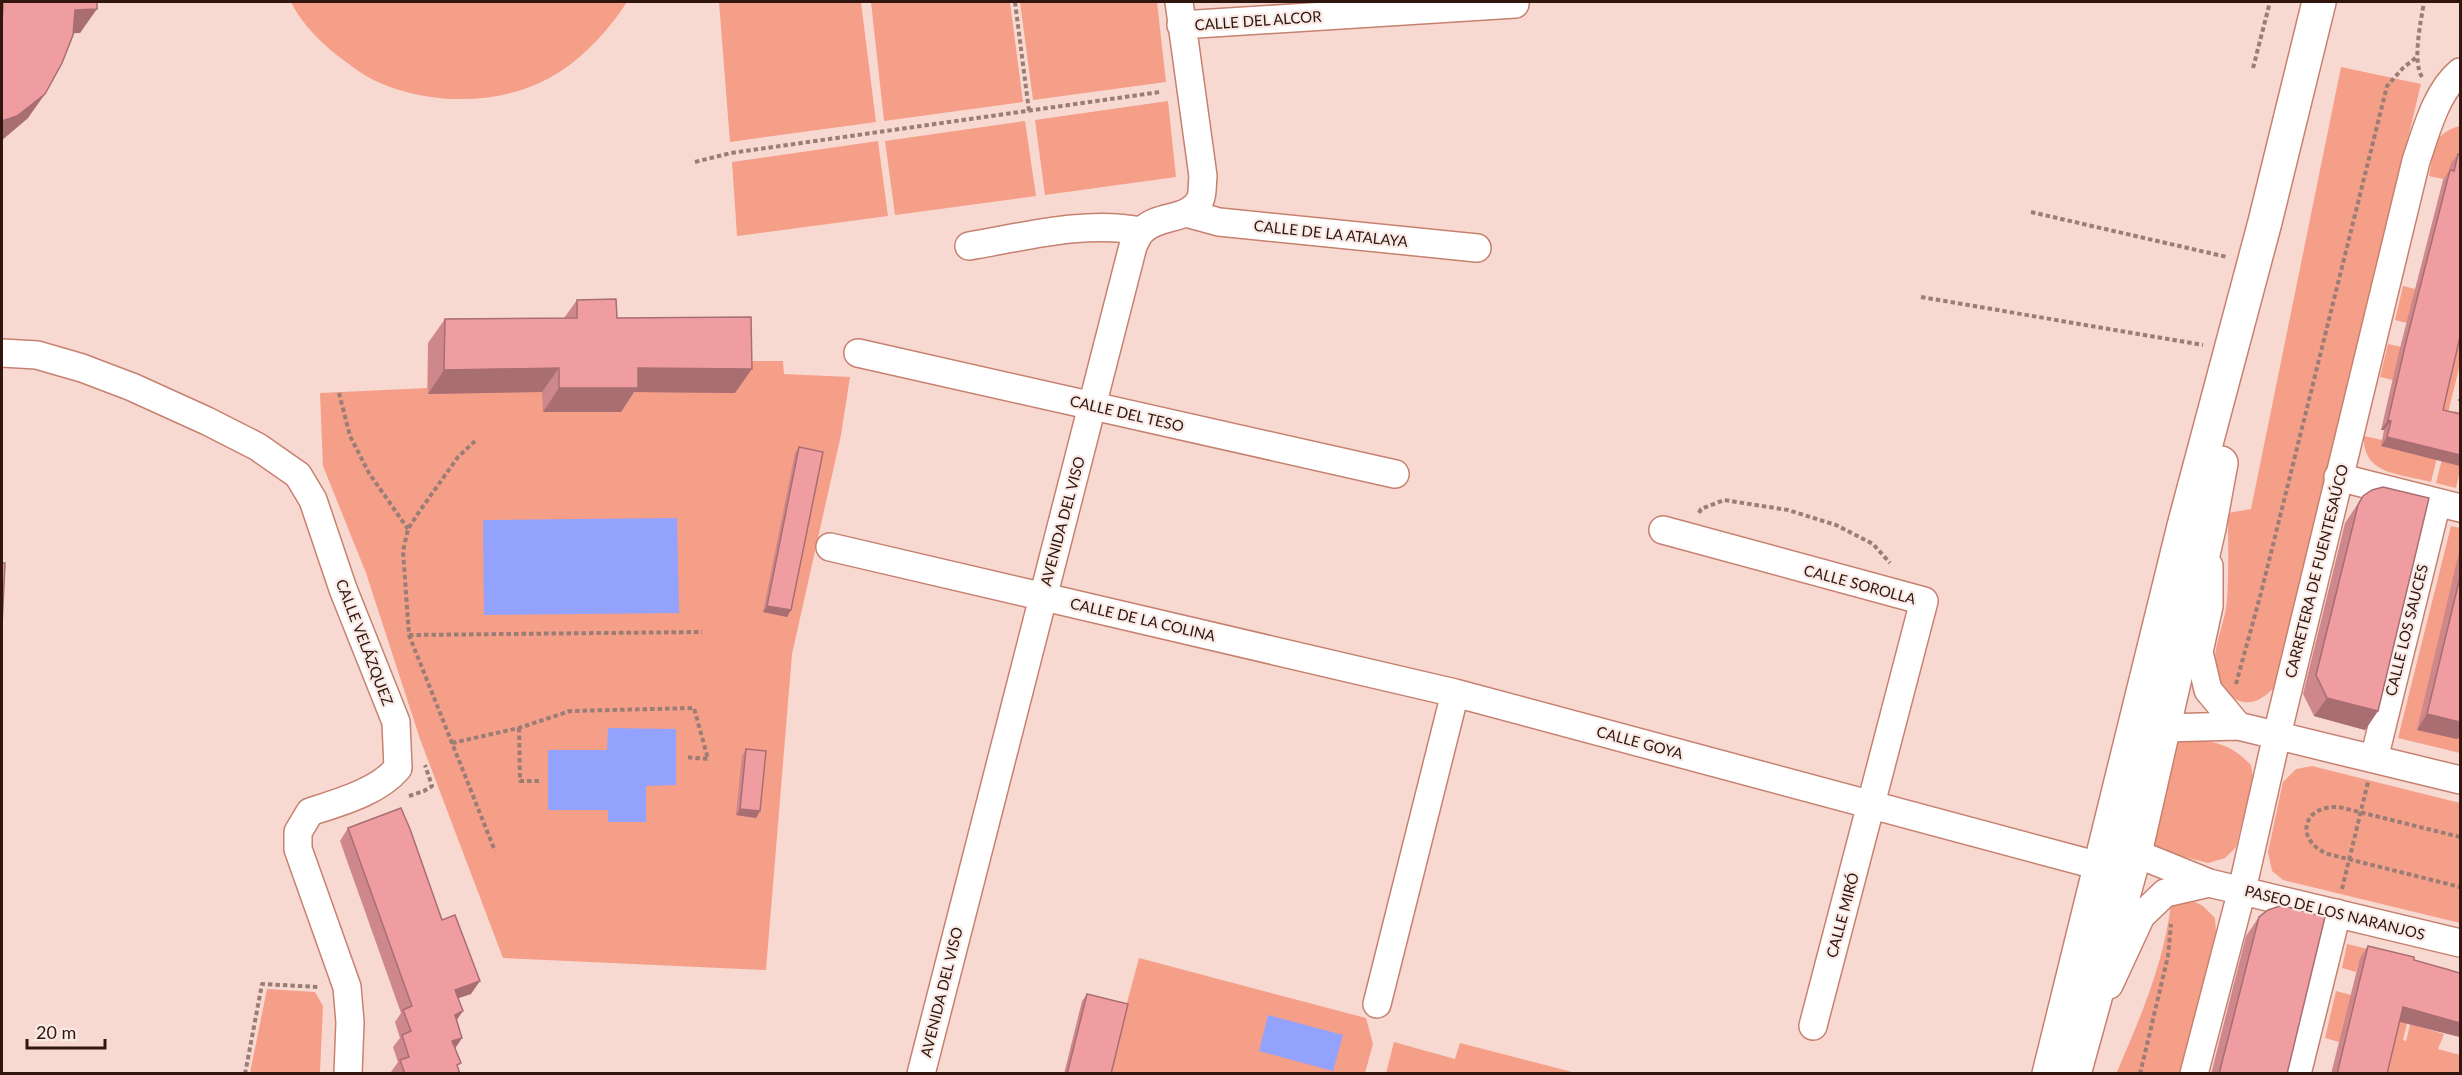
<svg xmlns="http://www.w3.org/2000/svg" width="2462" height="1075" font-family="Lato,sans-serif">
  <rect width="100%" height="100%" fill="#f8d9d1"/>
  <!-- green -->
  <path fill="#f59f88" d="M 291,2 L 627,2 C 610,28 588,53 561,71 C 512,104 439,107 385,85 C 371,80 358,71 346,62 C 325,47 302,25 291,2 Z
    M 719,2 L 861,2 L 876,122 L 730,142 Z
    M 871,2 L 1010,2 L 1023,102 L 884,121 Z
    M 1020,2 L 1157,2 L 1166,82 L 1033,100 Z
    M 2341,67 L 2421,84 L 2276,686 C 2264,697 2254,707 2237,700 C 2230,698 2225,691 2221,685 C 2205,657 2225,629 2227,600 C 2229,572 2228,542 2228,513 L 2251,509 Z
    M 1168,101 L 1176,177 L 1045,195 L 1035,120 Z
    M 1025,121 L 1036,196 L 895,215 L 885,141 Z
    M 2460,126 L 2460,165 L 2447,180 L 2429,176 C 2435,149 2431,134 2460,126 Z
    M 878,141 L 888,216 L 737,236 L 732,162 Z
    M 2403,286 L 2420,290 L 2411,324 L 2395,320 Z
    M 2460,317 L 2460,364 L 2431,482 C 2401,474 2362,475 2364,436 L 2382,440 Z
    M 559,342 L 734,361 L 783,361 L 784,374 L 850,377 L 841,435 L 792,654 L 766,970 L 503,958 L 420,739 L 366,573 L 323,466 L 320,393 L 427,388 L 428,343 Z
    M 2388,344 L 2406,348 L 2397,381 L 2380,377 Z
    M 2454,411 L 2460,412 L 2460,470 L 2456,488 L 2436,483 Z
    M 2451,526 L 2460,528 L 2460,753 L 2398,738 Z
    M 2178,737 C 2210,742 2227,740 2251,765 L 2253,778 L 2236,847 L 2225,858 L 2208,863 L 2153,849 Z
    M 2312,766 L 2460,803 L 2460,923 L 2283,880 L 2272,871 L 2268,852 L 2283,782 L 2296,769 Z
    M 2195,902 L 2203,906 L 2215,918 L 2216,932 L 2180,1073 L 2116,1074 C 2140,1019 2164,963 2171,904 Z
    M 2347,944 L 2422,962 L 2403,1040 L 2406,1041 L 2425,963 L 2450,969 L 2445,984 L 2433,981 L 2420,1027 L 2444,1034 L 2438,1049 L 2460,1055 L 2460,1073 L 2381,1073 L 2339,1042 L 2325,1038 L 2336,991 L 2351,995 L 2360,958 L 2356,972 L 2342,968 Z
    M 1139,958 L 1366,1018 L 1373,1044 L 1365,1073 L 1108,1074 Z
    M 267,989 L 315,992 L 323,1006 L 320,1073 L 250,1073 Z
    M 1394,1042 L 1455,1059 L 1460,1043 L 1576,1073 L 1386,1073 Z"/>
  <!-- water -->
  <path fill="#93a2fd" d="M 677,518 L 679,613 L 484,615 L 483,520 Z
    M 608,728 L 676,729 L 676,785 L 646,786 L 646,822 L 608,822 L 608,810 L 548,810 L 548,750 L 607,750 Z
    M 1268,1015 L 1343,1035 L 1333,1071 L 1259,1051 Z"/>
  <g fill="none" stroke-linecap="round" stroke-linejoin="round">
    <defs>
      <path id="street" d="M 1181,25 L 1515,4
        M 1186,213 L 1219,222 L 1477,248
        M 969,246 C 1024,237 1085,220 1141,231
        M 2,353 L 37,355 L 82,368 L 132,387 L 207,421 L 258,447 L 298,475 L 313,500 L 343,589 L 396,722 L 398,768 C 378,792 340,802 310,812 L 298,832 L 298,849 L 347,987 L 350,1022 L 348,1074
        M 858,353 L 1395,474
        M 2338,477 L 2460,508
        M 1663,530 L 1924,601 L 1813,1026
        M 830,547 L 1455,693 L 2088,863 L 2135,853 L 2209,883 L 2460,943
        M 2209,566 L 2209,606 L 2199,652 L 2208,690 L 2238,726
        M 2146,733 L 2163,728 L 2238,726 L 2460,780
        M 2374,759 L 2437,502
        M 2109,985 L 2141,916 L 2165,893 L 2209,883
        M 1377,1004 L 1455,693
        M 921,1074 L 1133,246 C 1136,240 1138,234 1143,230 C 1159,214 1189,221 1200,200 C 1203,194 1202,183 1203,176 L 1179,2
        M 2194,1074 L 2242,890 L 2277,735 L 2416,161 C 2426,132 2436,92 2460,72
        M 2297,1074 L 2337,913"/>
      <path id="secondary" d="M 2049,1074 L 2184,526 L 2265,222 L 2319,2
        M 2074,1074 L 2135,853 L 2209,528 L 2221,463"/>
    </defs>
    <!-- street casing -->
    <use href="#street" stroke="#c6816f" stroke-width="30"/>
    <!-- secondary casing -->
    <use href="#secondary" stroke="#c6816f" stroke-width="36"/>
    <!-- path -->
    <path stroke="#9a7e76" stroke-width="4" stroke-dasharray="4.5 3" stroke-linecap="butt" d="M 1015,2 L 1029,111
      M 2253,68 L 2270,2
      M 2422,77 C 2412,61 2421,21 2424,2
      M 695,162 L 731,153 L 1160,92
      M 2031,212 L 2227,257
      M 1921,297 L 2203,345
      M 339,393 L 350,436 L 369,473 L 408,529
      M 2460,399 L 2460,401
      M 475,441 L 458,457 L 419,512 L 408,529 L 403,551 L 409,635 L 495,851
      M 1699,513 L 1701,509 L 1724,500 L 1788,510 L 1836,525 L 1873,544 L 1890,563
      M 409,635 L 702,632
      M 2236,684 L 2261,593 L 2387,86 L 2403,68 L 2418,56
      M 519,728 L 520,781 L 541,781
      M 452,743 L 519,728 L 570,711 L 694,708 L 708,759 L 685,757
      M 409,796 L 424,791 L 432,786 L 425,765
      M 2460,837 L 2339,807 C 2302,805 2294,840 2328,854 L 2460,887
      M 2342,889 L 2368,782
      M 245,1074 L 262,984 L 319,987
      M 2140,1074 L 2168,956 L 2171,924"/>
    <!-- street -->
    <use href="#street" stroke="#fff" stroke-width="27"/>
    <!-- secondary -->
    <use href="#secondary" stroke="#fff" stroke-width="33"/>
  </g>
  <!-- wall -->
  <path fill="#ce878b" d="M 2,2 L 97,2 L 80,33 L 74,33 L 28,118 L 2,140 Z
    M 2458,154 L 2460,337 L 2381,446 L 2384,430 L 2381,430 L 2399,352 L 2443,180 L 2449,171 L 2451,163 Z
    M 577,300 L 617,318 L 735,393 L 634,392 L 621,412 L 543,412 L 542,392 L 428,394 L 428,343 L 445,319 L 564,318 Z
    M 799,447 L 791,610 L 787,617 L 763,612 L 795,453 Z
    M 2363,496 L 2378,711 L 2365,730 L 2314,716 L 2303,694 L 2345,523 Z
    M 2460,548 L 2460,738 L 2458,738 L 2457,739 L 2417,730 Z
    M 746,749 L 760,811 L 756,818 L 736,815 L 742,756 Z
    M 348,828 L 442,920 L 471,994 L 458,998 L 457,1020 L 462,1038 L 455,1048 L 458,1067 L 460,1074 L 391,1074 L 391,1072 L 398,1062 L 393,1047 L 400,1038 L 395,1022 L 401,1013 L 340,841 Z
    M 2259,917 L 2287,1074 L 2211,1074 L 2246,936 Z
    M 2368,946 L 2414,960 L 2460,973 L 2460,1037 L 2399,1022 L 2387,1074 L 2331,1074 L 2360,958 Z
    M 1087,994 L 1111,1074 L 1064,1074 L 1082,1001 Z"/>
  <!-- shaded-wall -->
  <path fill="#a86e71" d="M 97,9 L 80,33 L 58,34 L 75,10 Z
    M 45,94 L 28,118 L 2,140 L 2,121 Z
    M 559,368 L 542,392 L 428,394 L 444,370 Z
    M 638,368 L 752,369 L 735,393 L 634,392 L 621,412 L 543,412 L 559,388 Z
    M 2388,420 L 2391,421 L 2384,430 L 2381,430 Z
    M 2387,437 L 2460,455 L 2460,466 L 2381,446 Z
    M 767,606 L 791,610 L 787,617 L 763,612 Z
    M 2327,698 L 2378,711 L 2365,730 L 2314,716 Z
    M 2427,714 L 2460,722 L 2460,738 L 2458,738 L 2457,739 L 2417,730 Z
    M 740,809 L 760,811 L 756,818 L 736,815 Z
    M 480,981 L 471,994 L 447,1002 L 455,990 Z
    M 2403,1007 L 2460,1023 L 2460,1037 L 2394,1020 Z
    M 463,1011 L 454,1024 L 455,1015 Z
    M 462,1038 L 454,1050 L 452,1041 Z"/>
  <!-- building -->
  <path fill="#f09da2" stroke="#a86e71" stroke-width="1.5" d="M 3,2 L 97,2 L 97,9 L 75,10 L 73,35 L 62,63 L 45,94 L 17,116 L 2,121 L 2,23 L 3,8 Z
    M 2458,154 L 2460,154 L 2460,337 L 2443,410 L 2460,414 L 2460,455 L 2387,437 L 2391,421 L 2388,420 L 2406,342 L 2450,170 L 2454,171 Z
    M 616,299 L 617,318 L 751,317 L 752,369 L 638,368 L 638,388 L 559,388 L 559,368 L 444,370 L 445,319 L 577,318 L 577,300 Z
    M 799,447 L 823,452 L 791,610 L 767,606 Z
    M 2383,487 L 2429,498 L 2378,711 L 2327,698 L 2316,675 L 2358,505 L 2363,496 L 2372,490 Z
    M 2,563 L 5,563 L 2,626 Z
    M 2460,577 L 2460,722 L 2427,714 Z
    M 746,749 L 766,751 L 760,811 L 740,809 Z
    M 401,808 L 410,829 L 442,920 L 455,915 L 480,981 L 455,990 L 463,1011 L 455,1015 L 462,1038 L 452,1041 L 461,1063 L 457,1065 L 460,1074 L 405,1074 L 400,1060 L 409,1057 L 402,1035 L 411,1031 L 403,1010 L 412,1006 L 348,828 Z
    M 2280,906 L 2288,907 L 2325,917 L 2287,1074 L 2219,1074 L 2259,917 L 2268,910 Z
    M 2368,946 L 2414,957 L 2414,960 L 2460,973 L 2460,1023 L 2403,1007 L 2387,1074 L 2337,1074 Z
    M 1087,994 L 1128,1004 L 1111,1074 L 1067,1074 Z"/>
  <g text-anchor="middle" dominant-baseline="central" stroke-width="4.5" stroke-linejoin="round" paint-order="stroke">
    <!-- street labels -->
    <g font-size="15" fill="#30160f" stroke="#faeae6">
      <text transform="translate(1258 20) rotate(-4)">CALLE DEL ALCOR</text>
      <text transform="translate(1331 233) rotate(6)">CALLE DE LA ATALAYA</text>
      <text transform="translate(1127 413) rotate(13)">CALLE DEL TESO</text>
      <text transform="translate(1062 521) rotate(-75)">AVENIDA DEL VISO</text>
      <text transform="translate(2316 571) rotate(-76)">CARRETERA DE FUENTESAÚCO</text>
      <text transform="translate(1860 584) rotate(15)">CALLE SOROLLA</text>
      <text transform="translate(1143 619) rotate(13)">CALLE DE LA COLINA</text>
      <text transform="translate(2406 630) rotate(-76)">CALLE LOS SAUCES</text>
      <text transform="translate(365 642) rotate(69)">CALLE VELÁZQUEZ</text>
      <text transform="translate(1640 742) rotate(15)">CALLE GOYA</text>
      <text transform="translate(2335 912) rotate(14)">PASEO DE LOS NARANJOS</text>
      <text transform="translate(1842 915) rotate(-75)">CALLE MIRÓ</text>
      <text transform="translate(941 992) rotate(-76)">AVENIDA DEL VISO</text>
    </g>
  </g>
  <!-- border -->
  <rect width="2462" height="1075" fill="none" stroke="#30160f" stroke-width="6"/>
  <!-- scale -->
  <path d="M27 1039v9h78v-9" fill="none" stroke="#30160f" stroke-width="3"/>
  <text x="36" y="1039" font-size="18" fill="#30160f" stroke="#faeae6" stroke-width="4.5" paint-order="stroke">20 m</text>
</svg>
